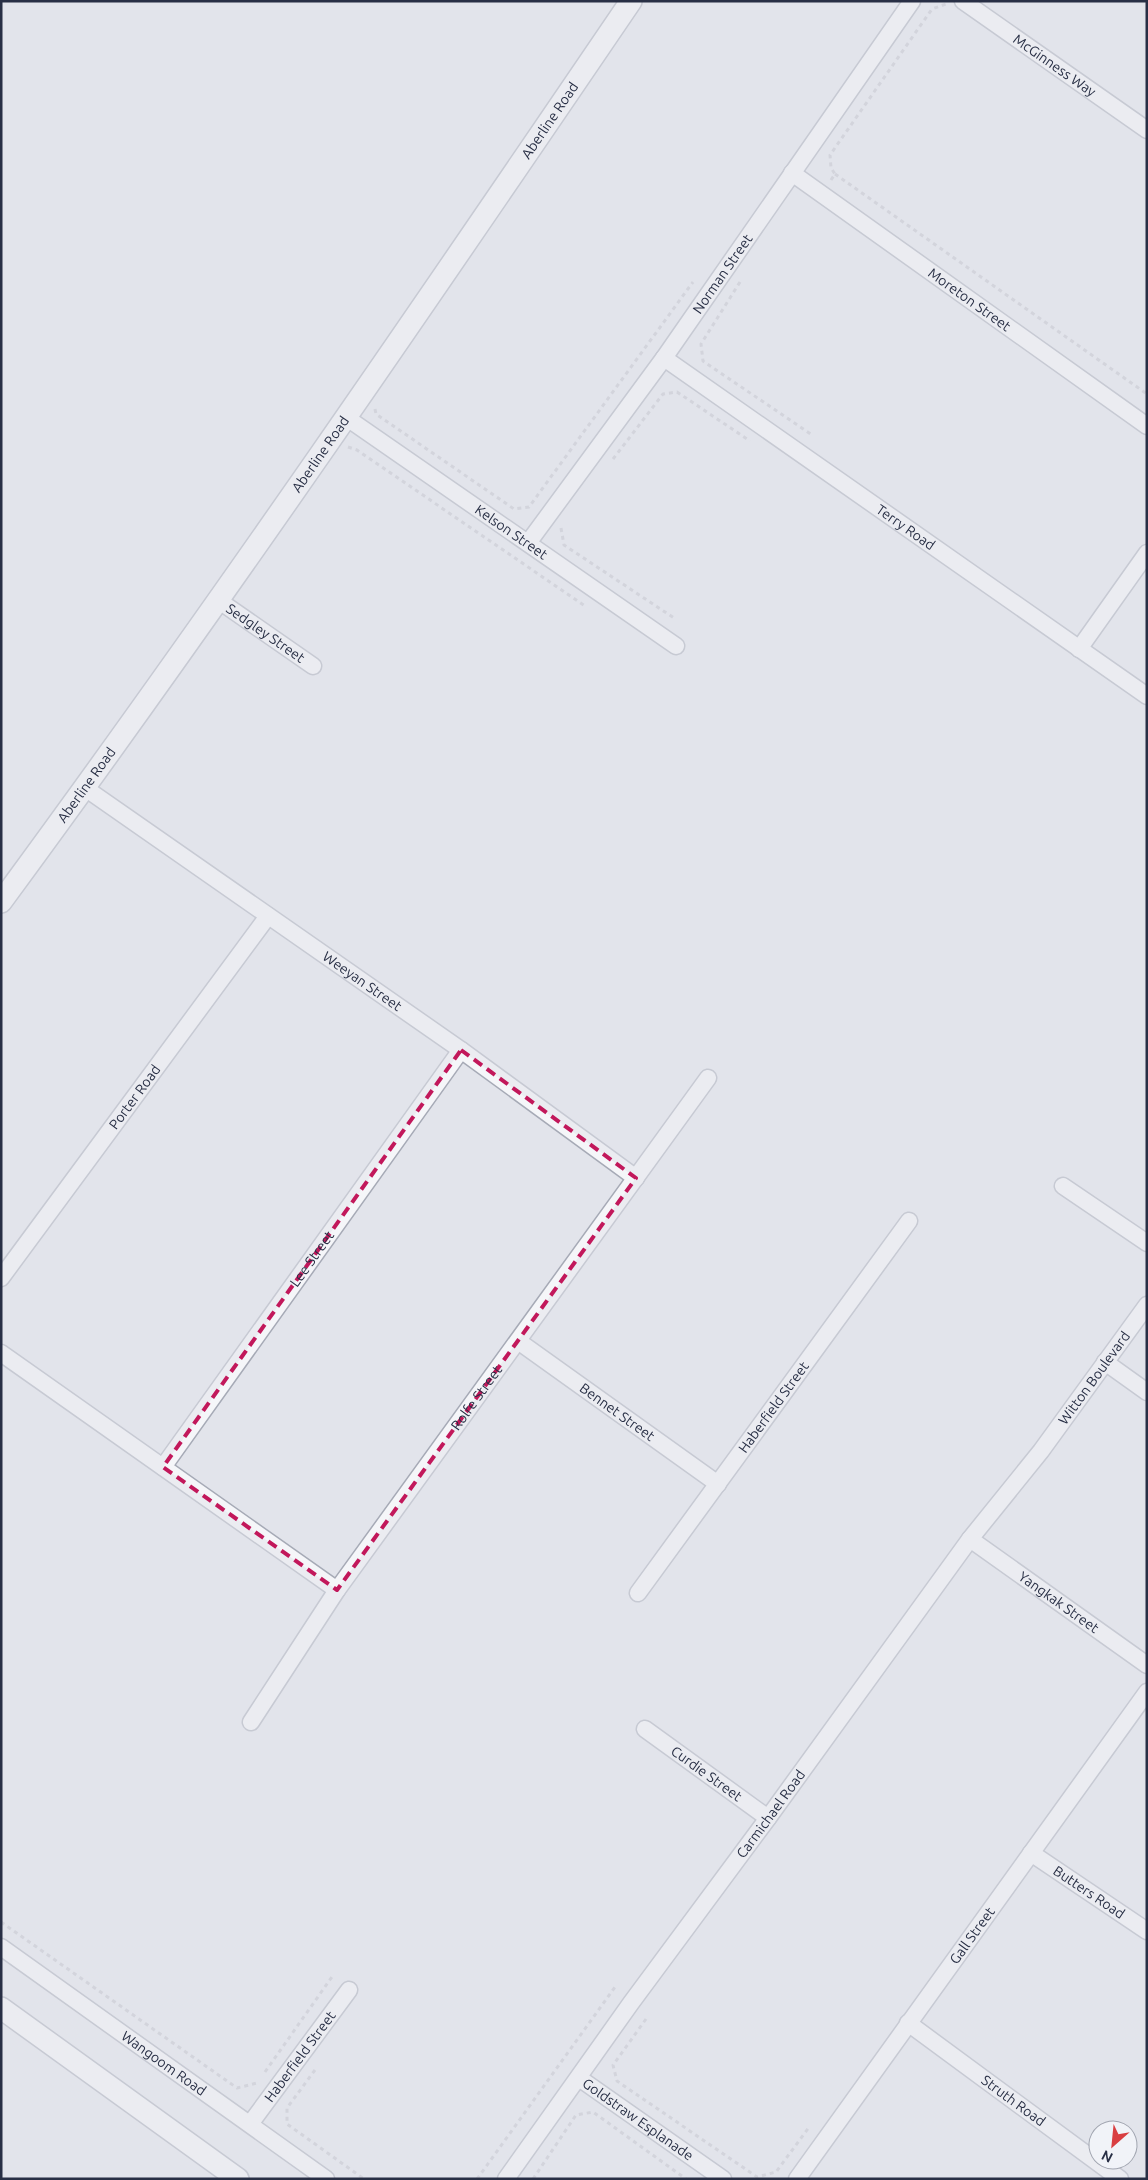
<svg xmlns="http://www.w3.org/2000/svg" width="1148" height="2180" font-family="Ubuntu,sans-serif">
  <rect width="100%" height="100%" fill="#e2e4eb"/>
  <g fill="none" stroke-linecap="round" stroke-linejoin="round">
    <defs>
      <g id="minor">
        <path id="s1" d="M 963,1 L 1147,130"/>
        <path id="s2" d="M 792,173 L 1147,426"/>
        <path id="s3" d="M 664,358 L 1147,696"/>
        <path id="s4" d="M 347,418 L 676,646"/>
        <path id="s5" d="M 528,543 L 664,358 L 912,1"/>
        <path id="s6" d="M 218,600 L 313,666"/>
        <path d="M 1079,649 L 1147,553"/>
        <path id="s7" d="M 85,788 L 461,1050 L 636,1178"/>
        <path d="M 1063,1186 L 1147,1243"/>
        <path id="s8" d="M 1,1278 L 268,916"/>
        <path id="s9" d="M 518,1341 L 718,1484"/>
        <path d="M 1,1353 L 337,1590"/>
        <path d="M 1105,1362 L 1147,1392"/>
        <path id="s10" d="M 163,1467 L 461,1050"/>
        <path id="s11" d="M 970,1539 L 1147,1665"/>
        <path id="s12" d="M 638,1593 L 909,1221"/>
        <path id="s13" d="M 251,1722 L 337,1590 L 708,1078"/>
        <path id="s14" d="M 645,1729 L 768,1818"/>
        <path id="s15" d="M 1031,1853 L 1147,1931"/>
        <path id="s16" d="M 1,1947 L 326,2179"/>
        <path id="s17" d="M 908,2023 L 1120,2179"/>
        <path id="s18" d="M 579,2078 L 723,2179"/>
        <path id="s19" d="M 250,2124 L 349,1990"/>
        <path id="s20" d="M 506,2179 L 631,2003 L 768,1818 L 970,1539 L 1041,1451 L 1147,1305"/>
        <path id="s21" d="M 797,2179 L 1147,1692"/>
      </g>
      <g id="tertiary">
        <path id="s22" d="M 1,902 C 218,607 425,304 631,1"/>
        <path d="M 1,2008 L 238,2179"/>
      </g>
    </defs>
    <!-- minor casing -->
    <use href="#minor" stroke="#a6aab6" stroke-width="19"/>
    <!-- tertiary casing -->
    <use href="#tertiary" stroke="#a6aab6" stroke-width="24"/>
    <!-- path -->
    <path stroke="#c0c2ca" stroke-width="3" stroke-dasharray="4 4" stroke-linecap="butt" d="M 835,174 L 1147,394
      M 831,180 L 835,174 L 831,168 L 830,155 L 932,9 L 946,4 L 948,6
      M 740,282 L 701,344 L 703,361 L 812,435
      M 375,409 L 376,414 L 514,509 L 529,507 L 693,282
      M 348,447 L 357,450 L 585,606
      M 613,459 L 663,394 L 677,392 L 750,441
      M 561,528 L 564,545 L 674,618
      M 1,1922 L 237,2088 L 257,2083
      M 646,2019 L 613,2065 L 617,2081 L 757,2177 L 776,2172 L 810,2126
      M 315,2070 L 287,2108 L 287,2124 L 364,2179
      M 265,2072 L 334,1974
      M 477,2179 L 615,1987
      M 533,2179 L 576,2115 L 593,2112 L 686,2179"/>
    <!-- minor -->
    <use href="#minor" stroke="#f5f6f9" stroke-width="16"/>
    <!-- tertiary -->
    <use href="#tertiary" stroke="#f5f6f9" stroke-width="21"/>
  </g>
  <!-- marked area -->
  <path d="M0 0H1148V2180H0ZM 461,1050 L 636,1178 L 337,1590 L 163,1467 Z" fill="#e2e4eb" fill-opacity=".55" fill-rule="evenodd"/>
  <path fill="none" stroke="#c2185b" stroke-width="4" stroke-dasharray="10 6" stroke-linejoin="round" d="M 461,1050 L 636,1178 L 337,1590 L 163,1467 Z"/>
  <g text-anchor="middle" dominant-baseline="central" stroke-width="4.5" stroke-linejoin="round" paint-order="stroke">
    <!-- street labels -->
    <g font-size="14" fill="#282f45" stroke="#f1f3f8">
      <text stroke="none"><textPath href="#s1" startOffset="112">McGinness Way</textPath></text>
      <text stroke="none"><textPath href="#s22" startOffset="955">Aberline Road</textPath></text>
      <text stroke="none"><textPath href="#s5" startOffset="332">Norman Street</textPath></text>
      <text stroke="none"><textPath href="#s2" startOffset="218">Moreton Street</textPath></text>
      <text stroke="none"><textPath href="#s22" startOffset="550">Aberline Road</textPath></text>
      <text stroke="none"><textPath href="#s3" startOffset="295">Terry Road</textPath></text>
      <text stroke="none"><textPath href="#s4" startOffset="200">Kelson Street</textPath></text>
      <text stroke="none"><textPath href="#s6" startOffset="58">Sedgley Street</textPath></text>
      <text stroke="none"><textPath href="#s22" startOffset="145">Aberline Road</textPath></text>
      <text stroke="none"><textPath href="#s7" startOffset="338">Weeyan Street</textPath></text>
      <text stroke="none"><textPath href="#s8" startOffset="225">Porter Road</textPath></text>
      <text stroke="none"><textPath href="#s10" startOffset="256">Lee Street</textPath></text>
      <text stroke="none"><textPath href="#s20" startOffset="994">Witton Boulevard</textPath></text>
      <text stroke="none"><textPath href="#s13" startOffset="395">Rolfe Street</textPath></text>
      <text stroke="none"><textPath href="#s12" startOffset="230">Haberfield Street</textPath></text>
      <text stroke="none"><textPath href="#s9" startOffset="122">Bennet Street</textPath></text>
      <text stroke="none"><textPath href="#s11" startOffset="109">Yangkak Street</textPath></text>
      <text stroke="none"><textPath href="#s14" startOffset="76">Curdie Street</textPath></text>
      <text stroke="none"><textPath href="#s20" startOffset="451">Carmichael Road</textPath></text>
      <text stroke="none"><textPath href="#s15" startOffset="70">Butters Road</textPath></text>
      <text stroke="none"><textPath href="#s21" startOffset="300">Gall Street</textPath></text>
      <text stroke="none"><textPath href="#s19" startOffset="84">Haberfield Street</textPath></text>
      <text stroke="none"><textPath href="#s16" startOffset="200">Wangoom Road</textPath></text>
      <text stroke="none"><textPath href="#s17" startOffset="131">Struth Road</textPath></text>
      <text stroke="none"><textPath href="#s18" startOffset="72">Goldstraw Esplanade</textPath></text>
    </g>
  </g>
  <!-- border -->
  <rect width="1148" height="2180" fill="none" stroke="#282f45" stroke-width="5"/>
  <!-- north arrow -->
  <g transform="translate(1113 2145) rotate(207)"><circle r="24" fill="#f1f3f8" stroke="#a1a5b0"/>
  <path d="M0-4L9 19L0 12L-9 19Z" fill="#d93e41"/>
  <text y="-8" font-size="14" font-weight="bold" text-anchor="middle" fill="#282f45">N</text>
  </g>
</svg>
